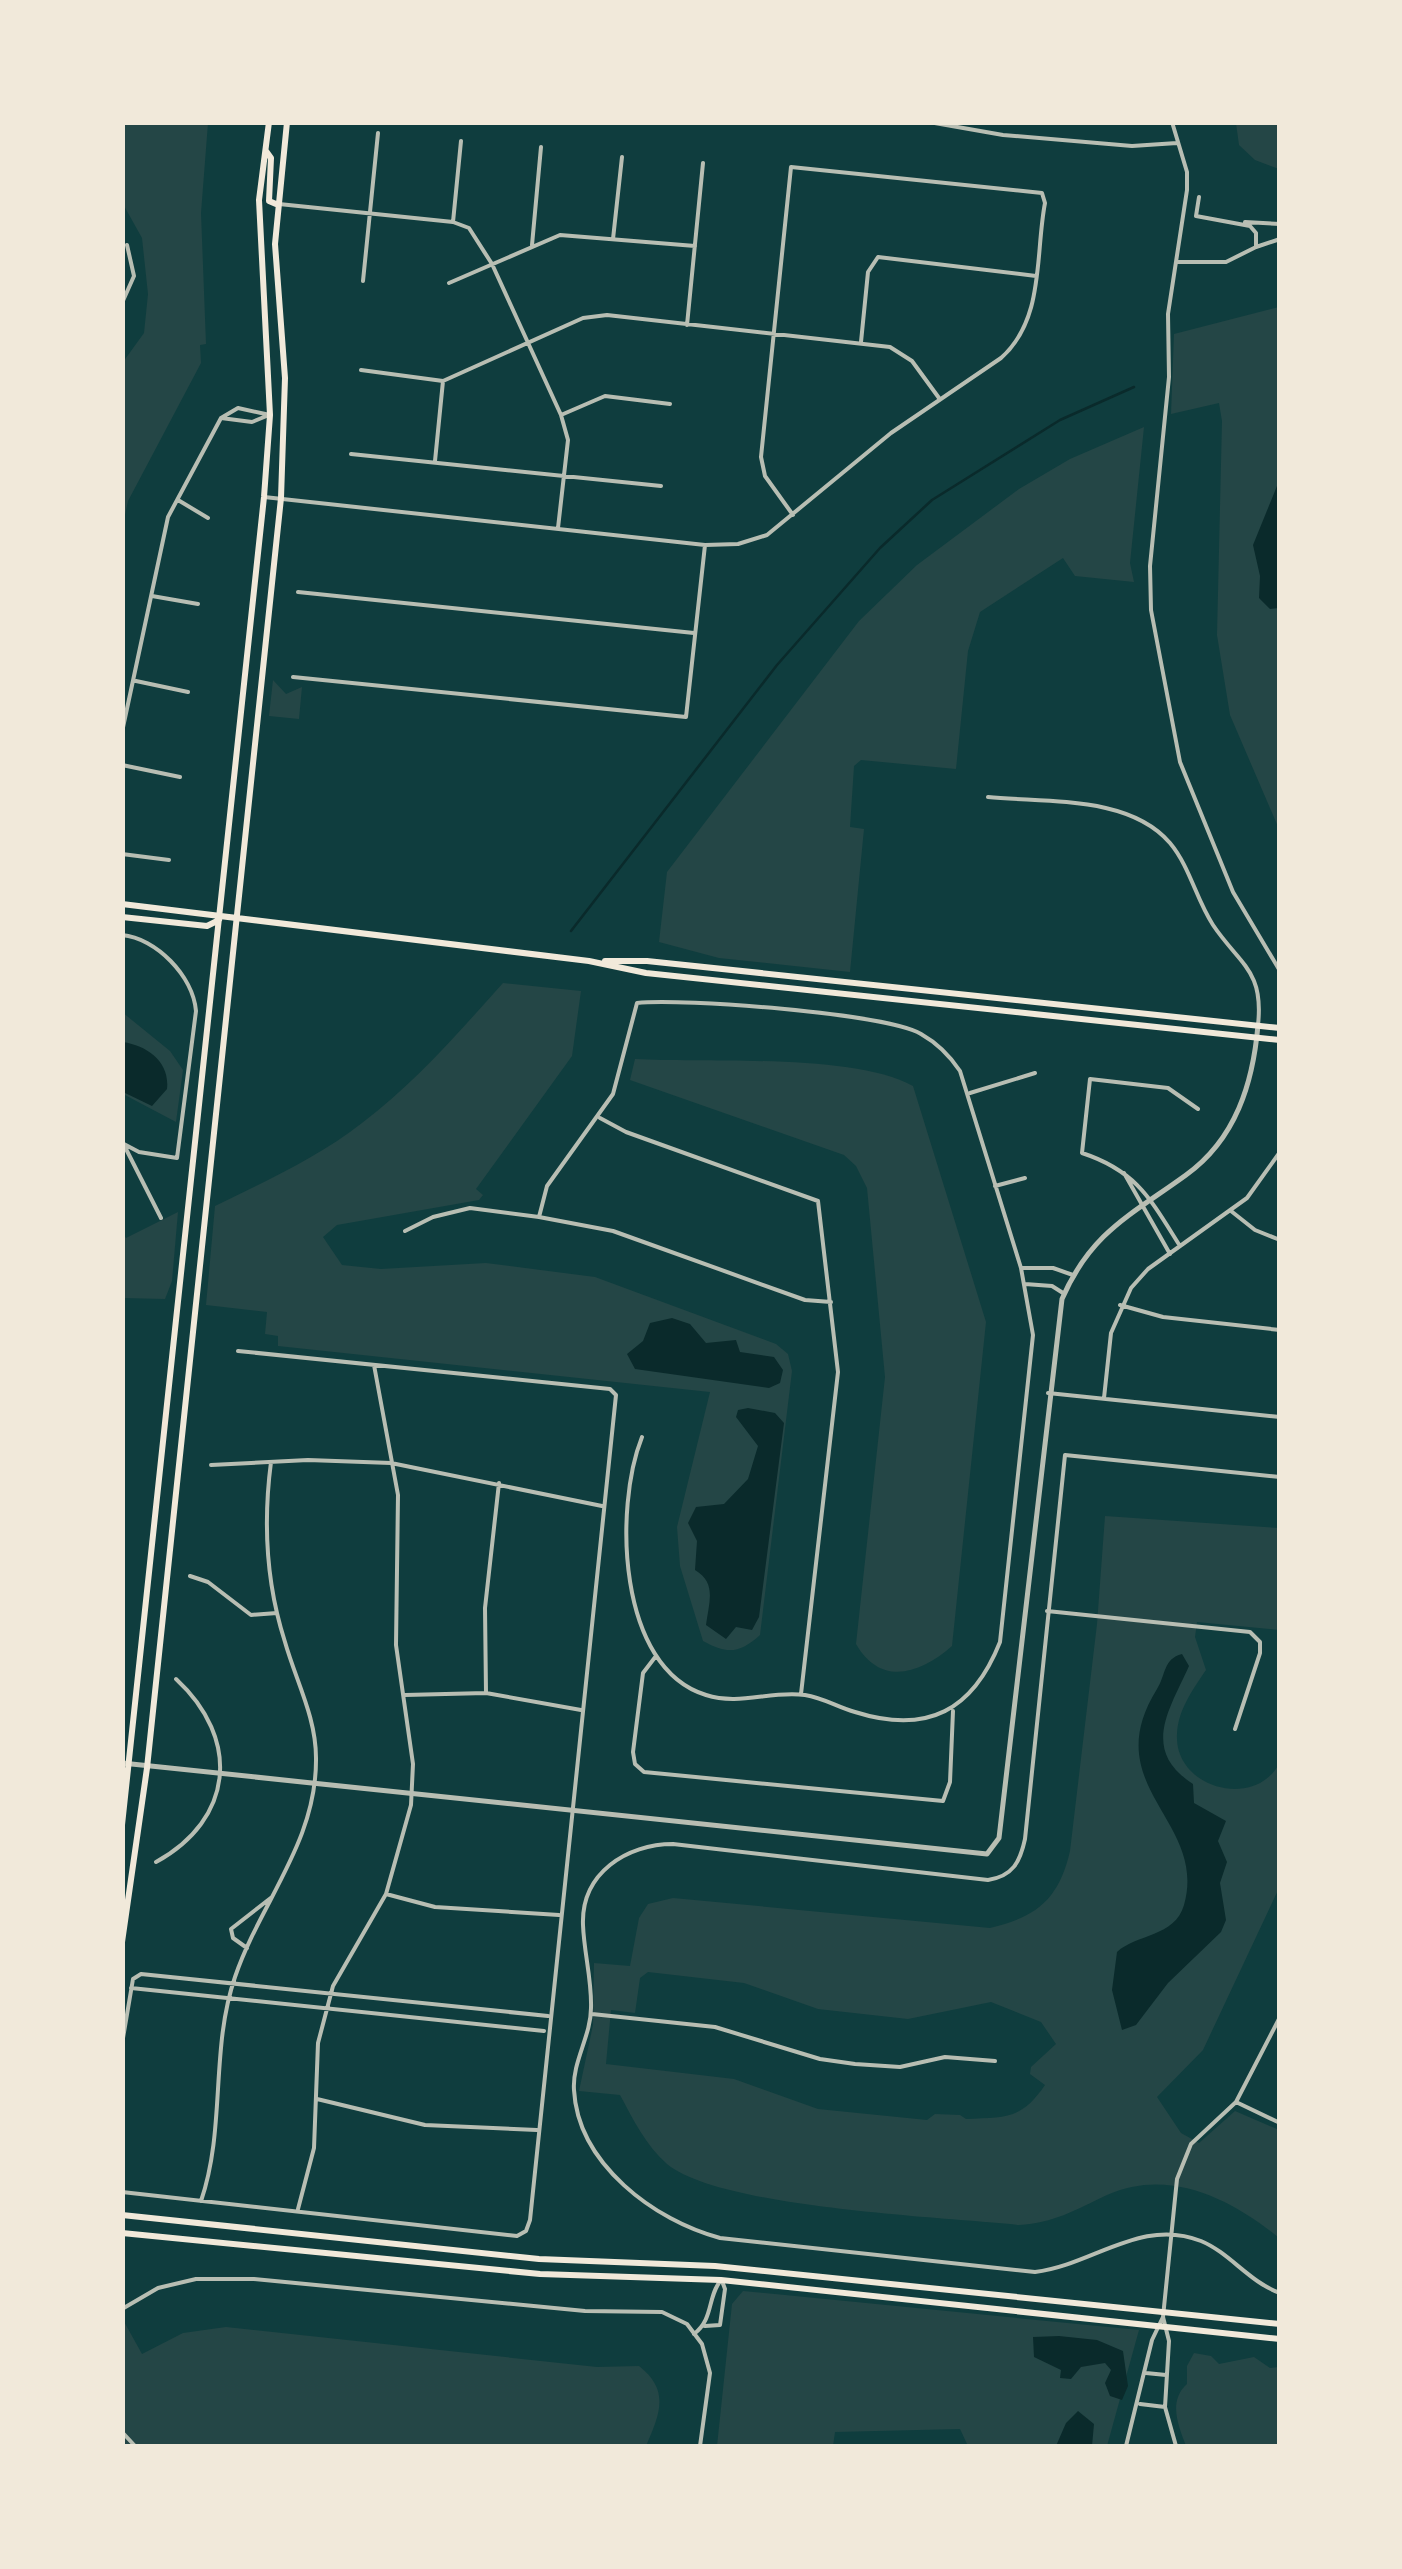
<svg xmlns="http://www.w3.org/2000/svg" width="1402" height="2569" font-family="'Space Grotesk',sans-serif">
  <rect width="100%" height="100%" fill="#0f3d3e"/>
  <!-- green -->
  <path fill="#244646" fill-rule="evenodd" d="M 123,122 L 208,123 L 201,213 L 206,344 L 200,345 L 201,363 L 128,501 L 123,524 L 123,362 L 144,333 L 148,294 L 142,238 L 123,204 Z
    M 1236,123 L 1279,123 L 1279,169 L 1255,160 L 1239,145 Z
    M 1279,307 L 1279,829 L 1230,715 L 1217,635 L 1222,421 L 1219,403 L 1171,414 L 1174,334 Z
    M 1144,427 L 1130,563 L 1134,582 L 1075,576 L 1063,558 L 980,612 L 968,651 L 956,769 L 861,760 L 854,766 L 850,827 L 864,829 L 850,972 L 719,958 L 659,942 L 667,872 L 859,621 L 917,565 L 1019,489 L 1070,459 Z
    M 273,680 L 286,694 L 302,687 L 299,719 L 269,716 Z
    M 503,983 L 581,991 L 572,1056 L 476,1189 L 483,1195 L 479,1200 L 337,1225 L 323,1237 L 342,1265 L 381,1269 L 486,1263 L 595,1277 L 776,1344 L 788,1354 L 792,1371 L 760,1635 C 739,1654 727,1654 703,1641 L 680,1566 L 677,1527 L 710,1392 L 278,1346 L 278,1336 L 265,1334 L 267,1312 L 206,1305 L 215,1206 C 266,1181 317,1158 362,1123 C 415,1083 459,1032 503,983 Z
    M 122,1012 L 170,1051 L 183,1070 L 176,1122 L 123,1094 Z
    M 635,1059 C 706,1063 854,1053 913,1086 L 986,1322 L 952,1646 C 920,1674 881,1687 856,1644 L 885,1377 L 867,1188 L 856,1166 L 844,1155 L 630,1080 Z
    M 178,1212 L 172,1281 L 165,1299 L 123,1298 L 123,1234 L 126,1238 Z
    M 1105,1516 L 1279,1528 L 1279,1630 L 1197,1622 L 1195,1637 L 1206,1670 C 1193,1689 1178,1710 1177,1734 C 1174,1788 1254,1810 1279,1764 L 1279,1888 L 1203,2050 L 1157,2097 L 1181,2133 L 1199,2143 L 1235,2111 L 1279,2130 L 1279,2238 C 1232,2199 1169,2167 1107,2195 C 1075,2210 1054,2223 1019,2225 C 942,2217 720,2208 667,2164 C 646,2146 633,2119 620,2095 L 579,2091 L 593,2025 L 594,1963 L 630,1966 L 639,1918 L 648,1904 L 673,1898 L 990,1928 C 1037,1917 1059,1899 1070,1851 L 1097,1624 ZM 648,1972 L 744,1983 L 818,2009 L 908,2019 L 991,2002 L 1041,2022 L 1056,2044 L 1031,2067 L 1030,2074 L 1045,2085 C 1021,2120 1006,2117 966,2119 L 960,2115 L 935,2114 L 927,2120 L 818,2109 L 734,2079 L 606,2064 L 611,2010 L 635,2013 L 640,1978 Z
    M 743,2291 L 1139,2330 L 1107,2446 L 968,2446 L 960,2429 L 835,2432 L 833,2446 L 717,2446 L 732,2304 Z
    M 122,2318 L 142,2354 L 183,2333 L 226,2327 L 597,2367 L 639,2366 C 671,2391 659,2415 646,2446 L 123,2446 Z
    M 1194,2353 L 1211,2356 L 1219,2364 L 1254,2357 L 1270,2368 L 1279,2367 L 1279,2446 L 1186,2446 C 1178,2425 1168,2401 1187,2384 L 1187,2366 Z"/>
  <!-- water -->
  <path fill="#0a2a2b" d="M 1279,481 L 1279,608 L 1270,609 L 1259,598 L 1260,576 L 1253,545 Z
    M 123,1042 C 148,1046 170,1062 167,1089 L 152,1106 L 123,1092 Z
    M 672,1318 L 690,1324 L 706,1343 L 736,1340 L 740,1352 L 774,1357 L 783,1370 L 780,1383 L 769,1388 L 635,1369 L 627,1354 L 643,1341 L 650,1323 Z
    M 748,1408 L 775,1413 L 784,1423 L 759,1617 L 752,1630 L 736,1627 L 726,1639 L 706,1625 C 709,1602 717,1583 695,1570 L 697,1541 L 688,1523 L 696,1507 L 724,1504 L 748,1479 L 758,1446 L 736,1417 L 738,1410 Z
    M 1182,1654 L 1189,1666 C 1170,1709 1140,1750 1193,1784 L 1194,1803 L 1226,1821 L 1218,1841 L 1227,1862 L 1220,1883 L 1226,1920 L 1221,1932 L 1168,1983 L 1136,2025 L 1122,2030 L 1112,1990 L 1117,1952 C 1136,1934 1175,1937 1184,1905 C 1208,1820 1096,1787 1157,1689 C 1166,1675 1163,1659 1182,1654 Z
    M 1059,2336 L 1097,2340 L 1123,2351 L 1128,2386 L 1122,2400 L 1110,2396 L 1105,2383 L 1111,2370 L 1105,2363 L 1081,2367 L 1071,2379 L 1060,2378 L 1061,2370 L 1034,2357 L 1033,2337 Z
    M 1078,2411 L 1094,2424 L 1092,2446 L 1056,2446 L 1066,2423 Z"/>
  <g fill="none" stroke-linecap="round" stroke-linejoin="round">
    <!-- stream -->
    <path stroke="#0a2a2b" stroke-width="2.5" d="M 571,931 L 777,665 L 880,548 L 932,500 L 1060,420 L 1134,387"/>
    <!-- minor -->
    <path stroke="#b8beb3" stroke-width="4" d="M 929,122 L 1003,135 L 1132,146 L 1177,143
      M 1172,122 L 1187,172 L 1187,190 L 1168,314 L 1169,377 L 1150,566 L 1151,610 L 1180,762 L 1233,892 L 1280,971
      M 279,204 L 453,222 L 469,228 L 492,264 L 561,415 L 568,440 L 558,528
      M 453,222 L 461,141
      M 1245,222 L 1280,224
      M 613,239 L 622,157
      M 532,245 L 541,147
      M 1256,247 L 1280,239
      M 1176,262 L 1226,262 L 1256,247 L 1256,233 L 1250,226 L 1196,216 L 1199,197
      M 363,281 L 378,133
      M 449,283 L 560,235 L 695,246
      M 122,303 L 134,276 L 127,245
      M 687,325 L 703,163
      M 861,342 L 868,272 L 878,257 L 1036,276
      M 361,370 L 443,381 L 583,318 L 607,315 L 890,347 L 912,361 L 939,398
      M 561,415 L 605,396 L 670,404
      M 221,418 L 252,422 L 269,415
      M 351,454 L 661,486
      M 435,461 L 443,381
      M 264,497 L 705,545 L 738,544 L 767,535 L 891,433 L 1001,358 C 1045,319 1035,254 1045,203 L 1042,193 L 791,167 L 761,457 L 765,476 L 793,515
      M 178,500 L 208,518
      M 298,592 L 694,633
      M 152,596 L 198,604
      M 293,677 L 686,717 L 705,545
      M 136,681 L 188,692
      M 122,732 L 168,517 L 221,418 L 238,408 L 270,415
      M 122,765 L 180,777
      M 988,797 C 1046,803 1129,795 1170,843 C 1190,867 1196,899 1213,925 C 1240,965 1264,970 1258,1025
      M 122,854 L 169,860
      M 122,935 C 156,938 193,976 196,1011 L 177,1158 L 139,1152 L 122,1143
      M 970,1093 L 1035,1073
      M 600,1118 L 626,1132 L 818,1201 L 838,1372 L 801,1694
      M 125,1147 L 161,1218
      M 1124,1173 L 1170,1254
      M 995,1186 L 1025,1178
      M 1231,1211 L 1255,1230 L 1280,1240
      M 539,1217 L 547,1186 L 613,1094 L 637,1003 C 681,998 885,1013 921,1034 C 937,1043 950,1056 960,1071 L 1021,1268 L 1033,1335 L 1000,1642 C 973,1710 928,1735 855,1712 C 837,1707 824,1698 805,1695 C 771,1690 740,1706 706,1695 C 617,1668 614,1507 642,1437
      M 405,1231 L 433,1217 L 470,1208 L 539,1217 L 613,1231 L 805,1300 L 831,1302
      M 1180,1246 C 1151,1200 1137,1171 1082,1153 L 1090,1079 L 1168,1088 L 1198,1109
      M 1021,1268 L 1053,1268 L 1073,1275
      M 1025,1284 L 1052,1286 L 1063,1293
      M 1120,1305 L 1163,1317 L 1280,1330
      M 1048,1393 L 1280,1417
      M 1104,1398 L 1111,1333 L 1131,1288 L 1148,1269 L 1247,1198 L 1280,1152
      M 211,1465 L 308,1460 L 391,1463 L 602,1506
      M 1280,1477 L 1065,1455 L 1025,1839 C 1020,1862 1013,1876 988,1880 L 673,1844 C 627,1844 581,1873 583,1925 C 584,1953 592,1980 591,2008 C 591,2036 572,2062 574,2090 C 578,2164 655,2221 720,2238 L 1035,2272 C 1093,2265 1141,2217 1201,2241 C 1230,2253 1249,2282 1280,2293
      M 190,1576 L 208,1582 L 251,1615 L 277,1613
      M 1047,1611 L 1250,1632 L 1260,1642 L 1260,1653 L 1235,1729
      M 656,1656 L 643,1673 L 633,1752 L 635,1764 L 644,1772 L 943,1801 L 950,1782 L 953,1711
      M 486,1693 L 485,1608 L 499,1483
      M 405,1695 L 486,1693 L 581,1710
      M 156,1862 C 234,1819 241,1739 176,1679
      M 386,1894 L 435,1907 L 559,1915
      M 247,1948 L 233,1938 L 231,1929 L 272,1897
      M 131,1988 L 544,2031
      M 592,2014 L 715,2027 L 820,2059 L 855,2064 L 900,2067 L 945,2057 L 995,2061
      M 122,2044 L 133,1979 L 141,1974 L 548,2016
      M 317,2099 L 425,2125 L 537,2130
      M 1236,2102 L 1280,2123
      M 122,2192 L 517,2236 L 526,2231 L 530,2220 L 616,1395 L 610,1389 L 238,1351
      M 201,2201 C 226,2128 210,2050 235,1977 C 261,1901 317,1842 316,1758 C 316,1717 296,1681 285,1642 C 266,1583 263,1523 271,1462
      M 298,2209 L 314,2148 L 318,2043 L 333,1986 L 386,1894 L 411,1805 L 413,1764 L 396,1645 L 398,1495 L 374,1365
      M 122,2309 L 158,2288 L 196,2279 L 254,2279 L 585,2311 L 662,2312 L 687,2324 L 702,2344 L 710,2373 L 700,2446
      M 705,2326 L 720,2325 L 725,2289 L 722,2281
      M 694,2334 C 714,2319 707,2297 721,2280
      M 1146,2373 L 1166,2375
      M 1140,2404 L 1165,2407
      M 122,2432 L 135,2446
      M 1126,2446 L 1152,2340 L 1163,2317
      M 1176,2446 L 1165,2407 L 1169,2341 L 1163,2317 L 1177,2179 L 1191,2144 L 1236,2102 L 1280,2017"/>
    <!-- tertiary -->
    <path stroke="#b8beb3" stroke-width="5" d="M 122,1763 L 987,1854 L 999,1838 L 1062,1299 C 1091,1232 1131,1215 1186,1175 C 1236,1139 1253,1083 1258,1025"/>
    <!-- secondary -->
    <path stroke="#f1e9da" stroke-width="6" d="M 266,151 L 271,158 L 269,201 L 276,204
      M 122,904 L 589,961 L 646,973 L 1280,1040
      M 122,917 L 207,926 L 219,920
      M 605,961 L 647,961 L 1280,1028
      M 122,1825 L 264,497 L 270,415 L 259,200 L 269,122
      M 122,1942 L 147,1768 L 281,498 L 285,378 L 275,244 L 287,122
      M 122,2215 L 539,2259 L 715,2266 L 1280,2324
      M 122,2233 L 540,2274 L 721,2280 L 1280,2339"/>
  </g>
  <!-- border -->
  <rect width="1402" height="2569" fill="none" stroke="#f1e9da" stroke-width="250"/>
</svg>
